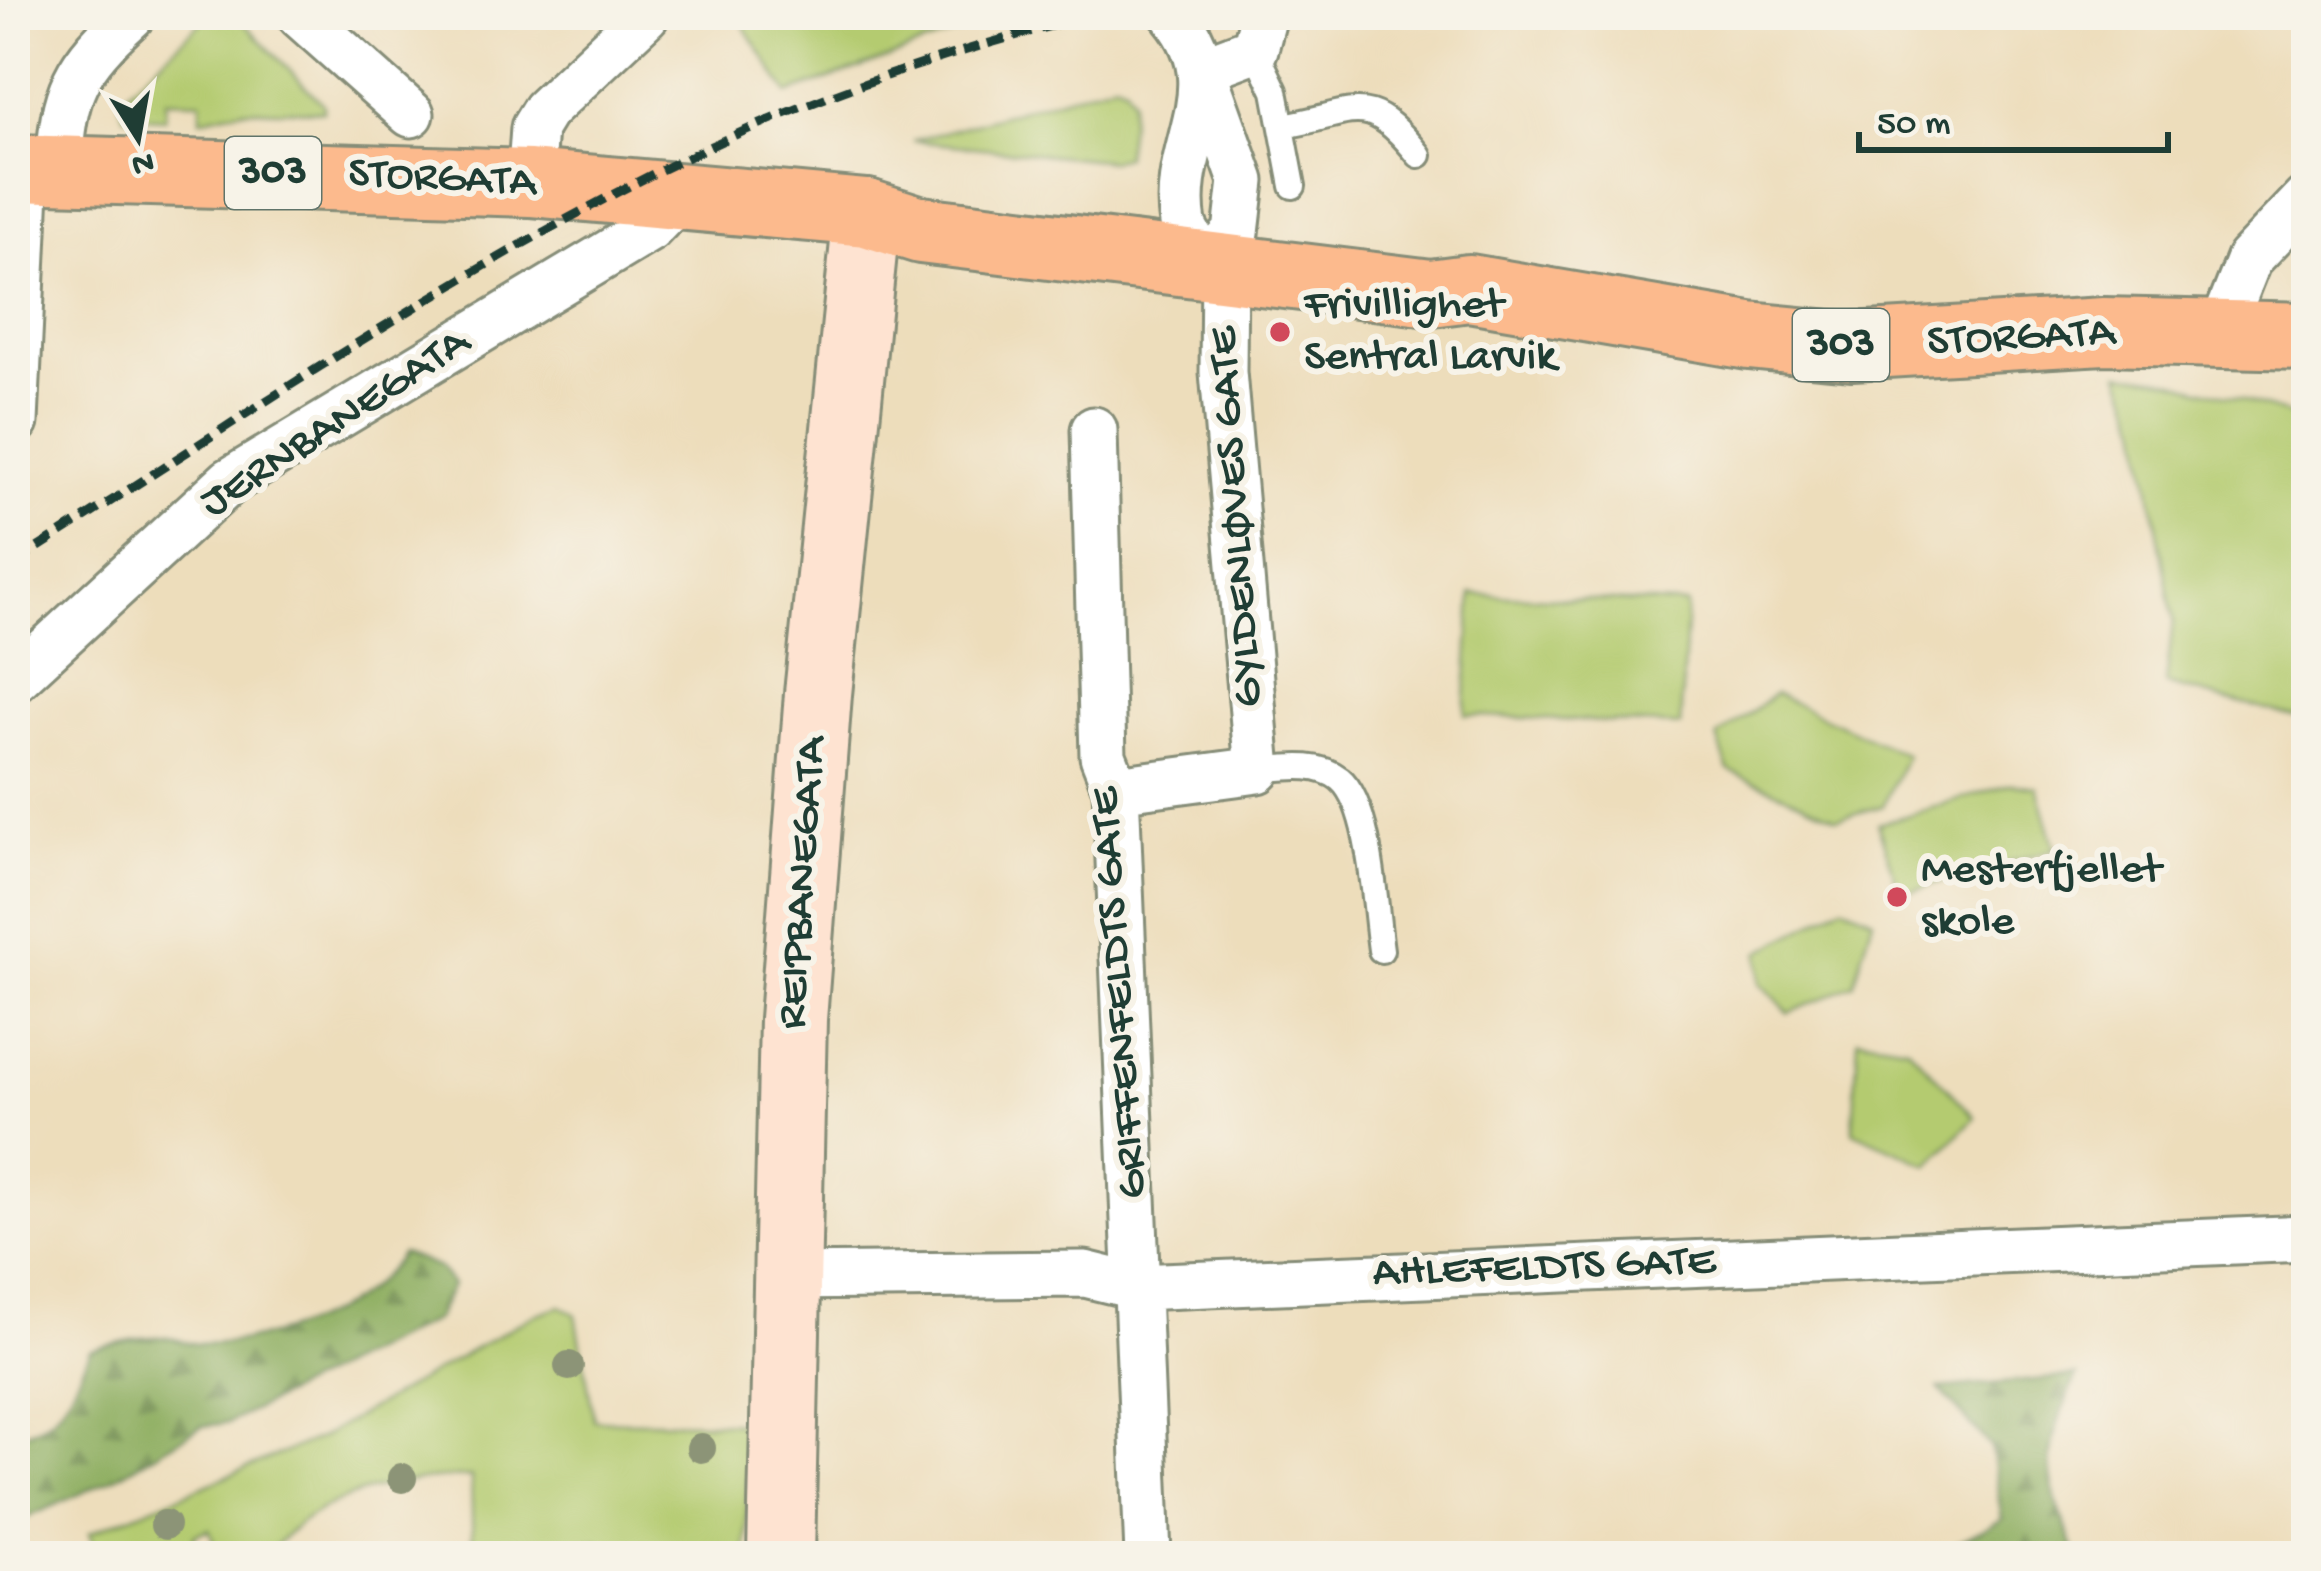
<svg xmlns="http://www.w3.org/2000/svg" width="2321" height="1571" font-family="'Gochi Hand',sans-serif">
  <defs>
    <pattern id="forest-firs" width="22" height="20" patternUnits="userSpaceOnUse" patternTransform="scale(3)"><rect width="22" height="20" fill="#8faf62"/><path d="M5 1l3.5 6h-7zM16 11l3.5 6h-7z" fill="#749052"/></pattern>
  </defs>
  <rect width="100%" height="100%" fill="#f7f3e8"/>
  <filter id="ink" filterUnits="userSpaceOnUse"><feTurbulence type="fractalNoise" baseFrequency=".00833" numOctaves="2"/><feDisplacementMap in="SourceGraphic" scale="24" xChannelSelector="R" yChannelSelector="G"/><feConvolveMatrix kernelMatrix="1 2 1 2 8 2 1 2 1" color-interpolation-filters="sRGB"/></filter>
  <filter id="wash" filterUnits="userSpaceOnUse"><feTurbulence type="fractalNoise" baseFrequency=".004" numOctaves="4" result="noise"/><feDisplacementMap in="SourceGraphic" scale="48" xChannelSelector="R" yChannelSelector="G"/><feGaussianBlur stdDeviation="2.7" result="paint"/><feColorMatrix in="noise" values="0 0 0 0 0 0 0 0 0 0 0 0 0 0 0 0 0 1.4 0 .05"/><feComposite in="paint" operator="in"/></filter>
  <g filter="url(#wash)">
    <rect width="100%" height="100%" fill="#edddbb"/>
    <!-- green -->
    <path fill="#b4cb70" stroke="#6a8452" stroke-width="3" d="M 209,15 L 236,15 L 323,104 L 323,111 L 242,109 L 201,119 L 201,101 L 166,100 L 165,118 L 124,116 L 120,102 L 125,94 Z
      M 737,15 L 1025,15 L 951,35 L 788,94 Z
      M 1115,82 L 1125,86 L 1132,99 L 1125,156 L 1111,161 L 913,141 Z
      M 2121,373 L 2160,378 L 2306,419 L 2306,720 L 2166,684 L 2173,621 L 2140,425 Z
      M 1472,594 L 1687,605 L 1680,726 L 1465,715 Z
      M 1775,694 L 1906,755 L 1883,806 L 1838,818 L 1728,770 L 1717,737 Z
      M 2012,784 L 2037,787 L 2055,849 L 1899,894 L 1878,824 Z
      M 1843,905 L 1873,918 L 1854,984 L 1789,1013 L 1761,983 L 1760,952 Z
      M 1858,1038 L 1907,1046 L 1975,1117 L 1929,1165 L 1853,1131 Z
      M 561,1306 L 576,1315 L 594,1420 L 749,1423 L 746,1556 L 601,1556 L 599,1542 L 537,1542 L 535,1549 L 473,1552 L 471,1477 C 397,1478 314,1494 267,1556 L 218,1556 L 209,1529 L 194,1535 L 194,1556 L 98,1556 L 89,1533 L 322,1437 L 531,1316 Z"/>
    <!-- forest -->
    <path fill="url(#forest-firs)" stroke="#57764b" stroke-width="3" d="M 401,1253 L 439,1268 L 452,1285 L 436,1319 L 228,1423 L 202,1426 L 113,1479 L 15,1523 L 15,1434 C 60,1429 73,1386 90,1350 C 111,1345 134,1337 155,1337 C 171,1336 186,1344 202,1344 C 271,1344 364,1312 401,1253 Z
      M 2077,1376 C 2039,1460 2044,1473 2077,1556 L 1931,1556 L 2002,1520 L 1991,1447 L 1939,1389 Z"/>
  </g>
  <g filter="url(#ink)">
    <g fill="none" stroke-linecap="round" stroke-linejoin="round">
      <defs>
        <path id="service" d="M 1255,49 L 1275,91 L 1293,186
          M 1282,126 C 1355,115 1365,87 1419,155
          M 1258,770 C 1284,768 1317,761 1340,779 C 1371,805 1375,909 1381,950"/>
        <path id="minor" d="M 300,15 L 411,114
          M 1174,15 C 1236,89 1169,146 1183,223 C 1186,236 1200,251 1207,263 L 1236,233 L 1242,181 L 1202,69 L 1255,49 L 1264,15
          M 59,168 C 63,90 75,67 132,15
          M 530,183 L 534,128 L 545,110 L 646,15
          M 2218,337 L 2249,259 L 2306,199
          M 15,422 L 27,168
          M 1094,430 L 1103,756 L 1116,789 L 1148,1556
          M 15,679 L 230,481 L 649,229 L 679,198
          M 1116,789 L 1258,770 L 1223,372 L 1224,264
          M 784,1277 L 1085,1274 L 1138,1287 L 2306,1238"/>
        <path id="secondary" d="M 781,1556 L 793,1019 L 818,694 L 867,213"/>
        <path id="primary" d="M 15,168 L 530,183 L 867,213 L 921,230 L 1431,293 L 1469,288 L 1749,336 L 1852,346 L 2104,331 L 2306,336"/>
      </defs>
      <!-- service casing -->
      <use href="#service" stroke="#868d78" stroke-width="30"/>
      <!-- minor casing -->
      <use href="#minor" stroke="#868d78" stroke-width="51"/>
      <!-- secondary casing -->
      <use href="#secondary" stroke="#868d78" stroke-width="72"/>
      <!-- primary casing -->
      <use href="#primary" stroke="#868d78" stroke-width="72"/>
      <!-- service -->
      <use href="#service" stroke="#fff" stroke-width="24"/>
      <!-- minor -->
      <use href="#minor" stroke="#fff" stroke-width="45"/>
      <!-- secondary -->
      <use href="#secondary" stroke="#fee3d1" stroke-width="66"/>
      <!-- primary -->
      <use href="#primary" stroke="#fcba8d" stroke-width="66"/>
      <!-- rail -->
      <path stroke="#1f3d34" stroke-width="9" stroke-dasharray="18 9" stroke-linecap="butt" d="M 15,562 C 247,417 475,254 724,140 C 843,86 967,47 1093,15"/>
    </g>
    <!-- trees -->
    <g fill="#8c9477">
      <circle cx="569" cy="1366" r="15"/>
      <circle cx="701" cy="1448" r="15"/>
      <circle cx="402" cy="1478" r="15"/>
      <circle cx="165" cy="1525" r="15"/>
    </g>
  </g>
  <!-- markers -->
  <g fill="#d1495b" stroke="#f7f3e8" stroke-width="4.5">
    <circle cx="1280" cy="332" r="12"/>
    <circle cx="1897" cy="897" r="12"/>
  </g>
  <g text-anchor="middle" dominant-baseline="central" stroke-width="12" stroke-linejoin="round" paint-order="stroke">
    <!-- shield labels -->
    <g fill="#f7f3e8" stroke="#60746a" stroke-width="3">
      <rect x="225" y="137" width="96" height="72" rx="9"/>
      <rect x="1793" y="309" width="96" height="72" rx="9"/>
    </g>
    <g font-size="42" font-weight="bold" fill="#1f3d34">
      <text x="273" y="173">303</text>
      <text x="1841" y="345">303</text>
    </g>
    <!-- street labels -->
    <g font-size="45" fill="#1f3d34" stroke="#f7f3e8">
      <text transform="translate(442 180) rotate(3)">STORGATA</text>
      <text transform="translate(2021 339) rotate(-3)">STORGATA</text>
      <text transform="translate(336 424) rotate(-33)">JERNBANEGATA</text>
      <text transform="translate(1238 517) rotate(-94)">GYLDENLØVES GATE</text>
      <text transform="translate(804 883) rotate(-86)">REIPBANEGATA</text>
      <text transform="translate(1121 993) rotate(-94)">GRIFFENFELDTS GATE</text>
      <text transform="translate(1544 1269) rotate(-2)">AHLEFELDTS GATE</text>
    </g>
    <!-- poi labels -->
    <g font-size="45" fill="#1f3d34" stroke="#f7f3e8" text-anchor="start">
      <text x="1304" y="306">Frivillighet<tspan x="1304" dy="52">Sentral Larvik</tspan></text>
      <text x="1921" y="871">Mesterfjellet<tspan x="1921" dy="52">skole</tspan></text>
    </g>
  </g>
  <!-- margin -->
  <rect width="2321" height="1571" fill="none" stroke="#f7f3e8" stroke-width="60"/>
  <!-- north arrow -->
  <g transform="translate(138 138) rotate(169)" stroke="#f7f3e8" stroke-width="9" paint-order="stroke">
  <path d="M0-9L21 45L0 30L-21 45Z" fill="#1f3d34"/>
  <text y="-18" font-size="33" font-weight="bold" text-anchor="middle" fill="#1f3d34">N</text>
  </g>
  <!-- scale -->
  <path d="M1859 132v18h309v-18" fill="none" stroke="#1f3d34" stroke-width="6"/>
  <text x="1877" y="132" font-size="36" fill="#1f3d34" stroke="#f7f3e8" stroke-width="9" paint-order="stroke">50 m</text>
</svg>
